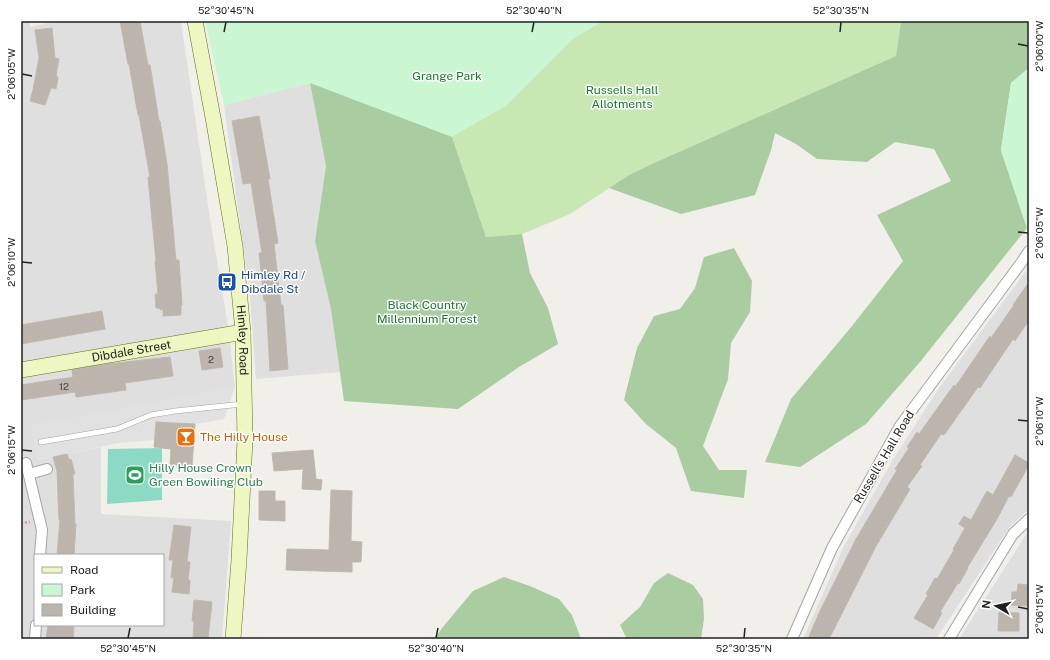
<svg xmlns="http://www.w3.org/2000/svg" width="1050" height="660" font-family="'Public Sans',sans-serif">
  <rect width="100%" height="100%" fill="#f1efe9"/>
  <!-- residential -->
  <path fill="#dfdfdf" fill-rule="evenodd" d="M 21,21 L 30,21 L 30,27 L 57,21 L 181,21 L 210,219 L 228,326 L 235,387 L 32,426 L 38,460 L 101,447 L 101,514 L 231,521 L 222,639 L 21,639 ZM 35,555 L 163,555 L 163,625 L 35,625 Z
    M 310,83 L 326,166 L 315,241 L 331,309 L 340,372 L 256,379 L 250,296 L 224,105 Z
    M 1029,267 L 1029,509 L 1009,528 L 936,639 L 803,639 L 843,548 L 892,461 L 939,388 Z
    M 1029,530 L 1029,639 L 959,639 Z"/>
  <!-- grass -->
  <path fill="#c7e7b3" d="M 603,21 L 901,21 L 896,56 L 654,163 L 629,175 L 570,214 L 522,234 L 486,237 L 452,137 L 506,106 L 572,40 Z"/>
  <!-- forest -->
  <path fill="#a9cda0" d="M 603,21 L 572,40 L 506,106 L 452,137 L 486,237 L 522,234 L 530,273 L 548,308 L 558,344 L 519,367 L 458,409 L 344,401 L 331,309 L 315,241 L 326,166 L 310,83 Z
    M 901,21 L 1029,21 L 1029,68 L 1011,83 L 1001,150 L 1027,228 L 920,362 L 866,424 L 800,467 L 765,462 L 791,399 L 852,326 L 903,261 L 877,215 L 951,181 L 934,149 L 895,142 L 867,162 L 817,159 L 796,144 L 775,133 L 771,150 L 755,195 L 681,214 L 609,188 L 629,175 L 654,163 L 896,56 Z
    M 734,248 L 752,281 L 750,312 L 731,343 L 728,379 L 703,446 L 719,470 L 747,470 L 744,498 L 691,491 L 676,448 L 646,424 L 624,400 L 637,348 L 654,316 L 680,309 L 695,288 L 704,257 Z
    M 668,573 L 693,585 L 703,599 L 704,619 L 701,639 L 627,639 L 620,625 L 640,607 L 654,583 Z
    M 504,577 L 530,586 L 559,599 L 572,615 L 581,639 L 435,639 L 442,628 L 473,591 Z"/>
  <!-- park -->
  <path fill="#caf7d2" d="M 205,21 L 603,21 L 572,40 L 506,106 L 452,137 L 310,83 L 224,105 Z
    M 1029,68 L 1029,225 L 1027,228 L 1001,150 L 1011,83 Z"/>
  <!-- pitch -->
  <path fill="#8ddac4" d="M 162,448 L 162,500 L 107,504 L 108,449 Z"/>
  <!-- parking -->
  <path fill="#e1e1e1" d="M 235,387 L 224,419 L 195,424 L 156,422 L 155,440 L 118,443 L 38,460 L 32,425 Z"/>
  <!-- building -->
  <path fill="#bbb5ae" stroke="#c2b8ac" d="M 120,21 L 140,21 L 148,65 L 150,65 L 159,121 L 160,121 L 167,164 L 176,260 L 179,260 L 182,305 L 181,305 L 181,315 L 163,316 L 163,309 L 160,310 L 160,308 L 156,308 L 155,294 L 158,294 L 155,261 L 156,261 L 152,220 L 148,177 L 150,177 L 139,115 L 138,115 L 129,64 L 128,64 Z
    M 52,28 L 55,58 L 59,59 L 56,76 L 58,77 L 56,89 L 51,88 L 45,105 L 30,101 L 33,90 L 39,58 L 35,30 Z
    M 259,116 L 270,179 L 268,179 L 278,243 L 274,244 L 281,305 L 283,305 L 288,369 L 270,371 L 266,301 L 264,301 L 259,253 L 262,253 L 251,183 L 243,184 L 232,121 Z
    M 1029,282 L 1029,320 L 1015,341 L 1013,339 L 980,388 L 978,387 L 944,435 L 941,434 L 920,465 L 922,466 L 907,487 L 910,489 L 875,548 L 829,639 L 808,639 L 819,613 L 856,539 L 897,470 L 895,469 L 909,448 L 907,447 L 917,432 L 919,434 L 954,385 L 955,387 L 990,336 L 991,338 L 1014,305 L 1013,305 Z
    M 102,311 L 105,329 L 21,344 L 21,325 Z
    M 220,348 L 223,367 L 202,370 L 199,351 Z
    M 170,357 L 173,376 L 125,383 L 126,390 L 76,397 L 75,392 L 21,400 L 21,385 L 73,377 L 72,370 L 107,364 Z
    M 156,422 L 195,424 L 192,466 L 170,465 L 171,449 L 154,447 Z
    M 313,450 L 316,479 L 322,480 L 321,490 L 302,489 L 303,469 L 274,471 L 272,453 Z
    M 67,454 L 69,460 L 71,459 L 75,474 L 73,474 L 75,524 L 76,524 L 74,555 L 57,555 L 60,520 L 59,520 L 57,471 L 53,457 Z
    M 1015,455 L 1029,463 L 1029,465 L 1011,497 L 1009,496 L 997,519 L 967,568 L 968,568 L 959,584 L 958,583 L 940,612 L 942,613 L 933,629 L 914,618 L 928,595 L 926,594 L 935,578 L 937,579 L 954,550 L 953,549 L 965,528 L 959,524 L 964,516 L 971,520 L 987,491 L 993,495 Z
    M 331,490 L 352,491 L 351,541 L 362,542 L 361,562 L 352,562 L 352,572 L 286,570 L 287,549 L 329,550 Z
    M 259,491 L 275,491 L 275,501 L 285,501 L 285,521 L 259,520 Z
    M 174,525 L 191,527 L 187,562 L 190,562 L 188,580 L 190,580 L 189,594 L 172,592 L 174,578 L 171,578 L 173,560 L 169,560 Z
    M 1018,584 L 1029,585 L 1029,606 L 1011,605 L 1012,592 L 1017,592 Z
    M 194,600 L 212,602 L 208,639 L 193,639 L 194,621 L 192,621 Z
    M 999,612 L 1019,613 L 1019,631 L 998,631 Z
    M 48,625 L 74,627 L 73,639 L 46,639 Z"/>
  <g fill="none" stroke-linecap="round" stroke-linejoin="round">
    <defs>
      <path id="lane" d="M 41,442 L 117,429 L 151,415 L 175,411 L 243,404"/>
      <path id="street" d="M 26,463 L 42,530 L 40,555
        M 29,474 L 47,469
        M 35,639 L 36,625
        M 792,639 L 832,548 L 900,426 L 1021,263 L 1029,251
        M 949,639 L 1013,534 L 1029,519"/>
      <g id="secondary">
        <path id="s1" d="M 195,21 L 214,123 L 235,246 L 243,332 L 245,440 L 239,560 L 233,639"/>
        <path id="s2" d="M 21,370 L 243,332"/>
      </g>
    </defs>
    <!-- lane casing -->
    <use href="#lane" stroke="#a5a5a5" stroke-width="6"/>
    <!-- street casing -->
    <use href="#street" stroke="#a5a5a5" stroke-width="12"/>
    <!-- secondary casing -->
    <use href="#secondary" stroke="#5f750c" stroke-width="16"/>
    <!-- path -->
    <path stroke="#f19279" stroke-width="2.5" stroke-dasharray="2 2" stroke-linecap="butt" d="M 21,523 L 30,522"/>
    <!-- lane -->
    <use href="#lane" stroke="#fff" stroke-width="5"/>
    <!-- street -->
    <use href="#street" stroke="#fff" stroke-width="10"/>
    <!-- secondary -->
    <use href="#secondary" stroke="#eef6c2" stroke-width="15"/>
  </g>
  <!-- ticks -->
  <path fill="none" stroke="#212121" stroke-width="1.5" d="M 224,32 L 226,22M 532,32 L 534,22M 840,32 L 841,22M 1018,44 L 1028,46M 22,74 L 32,76M 1018,232 L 1028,233M 22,262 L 32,263M 1018,420 L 1028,421M 22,450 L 32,451M 1018,607 L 1028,609M 128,638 L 130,628M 436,638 L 438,628M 744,638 L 745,628"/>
  <!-- icons -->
  <defs>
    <symbol id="bus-square" viewBox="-11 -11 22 22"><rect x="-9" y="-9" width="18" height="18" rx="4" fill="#1a4fb4" stroke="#fff"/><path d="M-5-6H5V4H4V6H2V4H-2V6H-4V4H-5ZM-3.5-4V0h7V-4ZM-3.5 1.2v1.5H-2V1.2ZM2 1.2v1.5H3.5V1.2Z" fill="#fff"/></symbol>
    <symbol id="bar-square" viewBox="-11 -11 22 22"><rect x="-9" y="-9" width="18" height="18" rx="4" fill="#e8710a" stroke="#fff"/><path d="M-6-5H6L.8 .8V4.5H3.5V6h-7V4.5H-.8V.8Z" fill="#fff"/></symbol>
    <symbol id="stadium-square" viewBox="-11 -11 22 22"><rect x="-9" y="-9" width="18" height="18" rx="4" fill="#2e9e5b" stroke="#fff"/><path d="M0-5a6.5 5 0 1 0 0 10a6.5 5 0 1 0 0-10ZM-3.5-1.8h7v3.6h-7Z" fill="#fff"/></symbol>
  </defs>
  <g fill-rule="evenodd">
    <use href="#bus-square" x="216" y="271" width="22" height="22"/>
    <use href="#bar-square" x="175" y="426" width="22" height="22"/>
    <use href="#stadium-square" x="124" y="464" width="22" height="22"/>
  </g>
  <g text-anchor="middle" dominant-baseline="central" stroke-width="3" stroke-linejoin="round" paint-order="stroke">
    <!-- number labels -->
    <g font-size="10" fill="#484644">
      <text x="211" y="359">2</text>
      <text x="64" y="386">12</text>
    </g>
    <!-- park labels -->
    <g font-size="12" fill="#137c27" stroke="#fff">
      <text x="447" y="76">Grange Park</text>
      <text x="622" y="90">Russells Hall<tspan x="622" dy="14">Allotments</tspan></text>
      <text x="427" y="305">Black Country<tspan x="427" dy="14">Millennium Forest</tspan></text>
    </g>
    <!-- transit labels -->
    <g font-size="12" fill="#164399" stroke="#fff" text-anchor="start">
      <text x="241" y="275">Himley Rd /<tspan x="241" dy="14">Dibdale St</tspan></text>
    </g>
    <!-- street labels -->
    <g font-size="12" fill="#212121" stroke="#fff">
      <text stroke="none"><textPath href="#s1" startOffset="323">Himley Road</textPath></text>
      <text stroke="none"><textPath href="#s2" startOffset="112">Dibdale Street</textPath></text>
      <text transform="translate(884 457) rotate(-59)">Russell's Hall Road</text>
    </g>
    <!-- food labels -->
    <g font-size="12" fill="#c56008" stroke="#fff" text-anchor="start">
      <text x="200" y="437">The Hilly House</text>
    </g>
    <!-- leisure labels -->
    <g font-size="12" fill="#27864d" stroke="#fff" text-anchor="start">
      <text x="149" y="468">Hilly House Crown<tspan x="149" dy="14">Green Bowiling Club</tspan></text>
    </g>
  </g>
  <!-- border -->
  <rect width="1050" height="660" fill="none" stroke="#ffffff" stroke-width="44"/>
  <!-- legend -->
  <rect x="34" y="554" width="130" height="72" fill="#ffffff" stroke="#a6a6a6"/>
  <rect x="42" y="567" width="20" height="6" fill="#eef6c2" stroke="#a6a6a6"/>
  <text x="70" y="574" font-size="12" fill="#212121">Road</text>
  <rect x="42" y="584" width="20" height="12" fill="#caf7d2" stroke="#a6a6a6"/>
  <text x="70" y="594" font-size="12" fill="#212121">Park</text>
  <rect x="42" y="604" width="20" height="12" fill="#bbb5ae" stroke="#a6a6a6"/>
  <text x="70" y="614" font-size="12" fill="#212121">Building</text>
  <!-- north arrow -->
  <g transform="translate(996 606) rotate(279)" stroke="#ffffff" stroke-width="3" paint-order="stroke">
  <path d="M0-3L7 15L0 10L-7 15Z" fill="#212121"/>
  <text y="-6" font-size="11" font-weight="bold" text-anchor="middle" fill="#212121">N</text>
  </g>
  <rect x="22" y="22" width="1006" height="616" fill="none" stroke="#212121" stroke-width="1.5"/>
  <g font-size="10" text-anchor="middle" fill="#212121">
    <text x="226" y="14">52°30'45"N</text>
    <text x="534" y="14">52°30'40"N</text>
    <text x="841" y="14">52°30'35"N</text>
    <text transform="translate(1039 46) rotate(-90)" y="4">2°06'00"W</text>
    <text transform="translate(11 74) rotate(-90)" y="4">2°06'05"W</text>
    <text transform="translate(1039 233) rotate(-90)" y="4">2°06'05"W</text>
    <text transform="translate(11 262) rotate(-90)" y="4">2°06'10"W</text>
    <text transform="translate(1039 421) rotate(-90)" y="4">2°06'10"W</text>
    <text transform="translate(11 450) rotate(-90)" y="4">2°06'15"W</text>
    <text transform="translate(1039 609) rotate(-90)" y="4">2°06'15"W</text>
    <text x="128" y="652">52°30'45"N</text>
    <text x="436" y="652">52°30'40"N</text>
    <text x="744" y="652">52°30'35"N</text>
  </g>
</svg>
